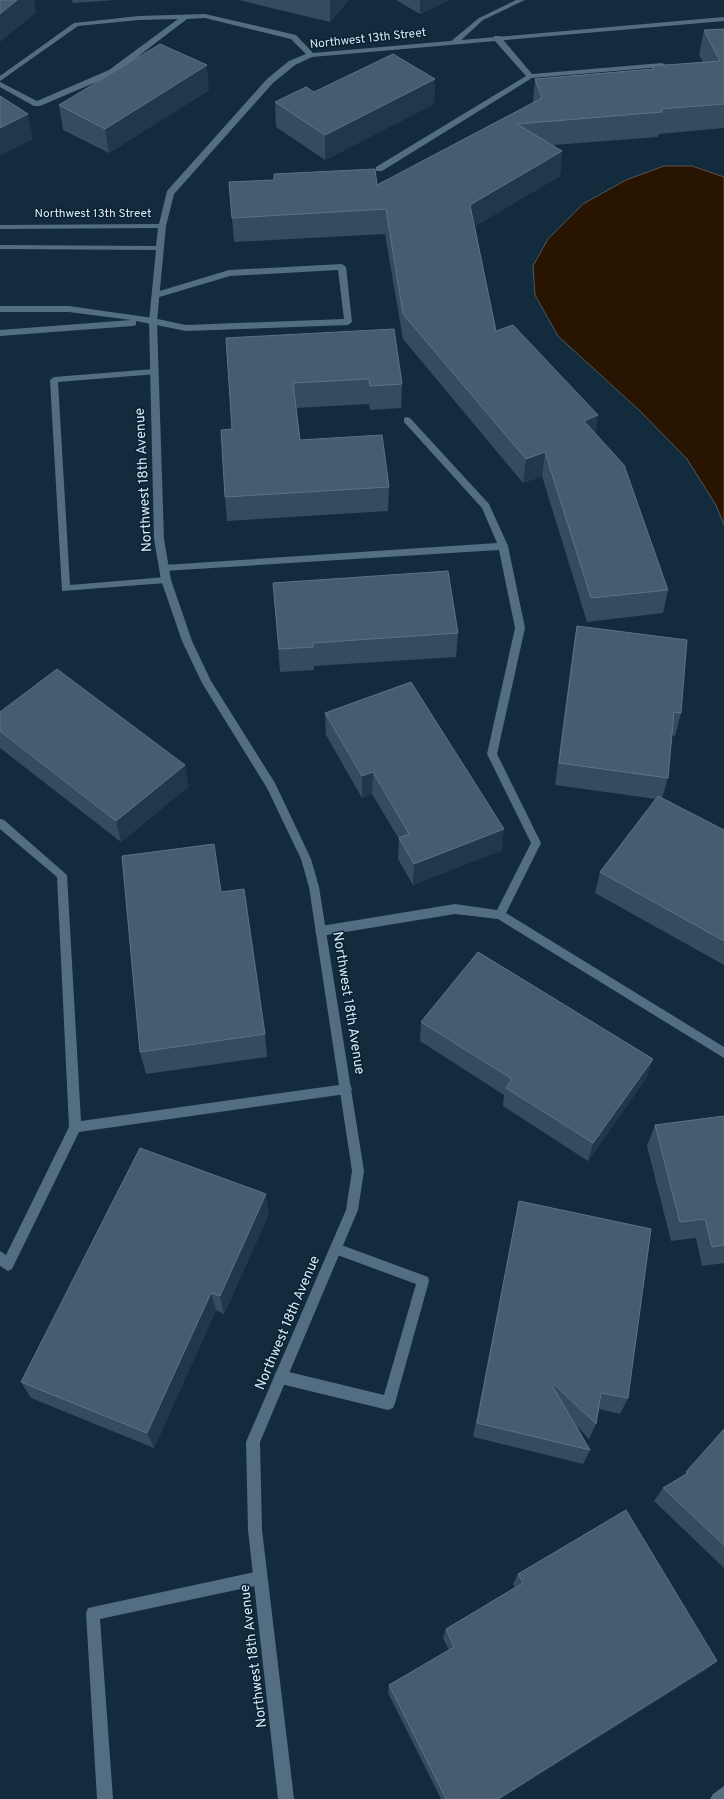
<svg xmlns="http://www.w3.org/2000/svg" width="724" height="1799" font-family="Overpass,sans-serif">
  <rect width="100%" height="100%" fill="#122c3d"/>
  <!-- water -->
  <path fill="#291301" stroke="#5e534a" d="M 664,166 L 692,166 L 724,177 L 724,525 L 716,505 L 687,459 L 639,410 L 558,336 L 535,295 L 533,266 L 548,239 L 583,204 L 626,180 Z"/>
  <g fill="none" stroke-linecap="round" stroke-linejoin="round">
    <!-- service -->
    <path fill="#536e82" fill-rule="evenodd" d="M 516,0 L 525,0 L 483,20 L 457,44 L 450,42 L 479,18 Z
      M 494,36 L 500,36 L 532,74 L 662,63 L 666,65 L 662,67 L 532,78 L 382,171 L 376,171 L 376,167 L 526,76 L 494,40 Z
      M 342,264 L 346,267 L 352,322 L 348,325 L 186,331 L 136,321 L 136,325 L 133,326 L 0,336 L 0,330 L 131,320 L 69,312 L 0,312 L 0,306 L 69,306 L 153,318 L 186,325 L 344,319 L 338,270 L 230,276 L 156,298 L 152,295 L 153,293 L 229,270 Z
      M 154,369 L 157,370 L 157,374 L 58,382 L 70,585 L 166,577 L 171,580 L 166,583 L 62,591 L 50,380 L 54,377 Z
      M 407,417 L 410,418 L 489,504 L 508,546 L 525,628 L 497,754 L 541,843 L 506,913 L 724,1047 L 724,1058 L 498,919 L 455,914 L 321,936 L 317,934 L 315,931 L 317,928 L 321,926 L 455,904 L 497,910 L 531,843 L 487,754 L 515,628 L 499,550 L 164,571 L 159,568 L 164,565 L 497,543 L 482,508 L 404,422 L 404,418 Z
      M 0,819 L 4,820 L 67,875 L 81,1121 L 346,1084 L 350,1085 L 352,1089 L 350,1093 L 346,1094 L 79,1132 L 12,1269 L 8,1271 L 0,1266 L 0,1251 L 6,1255 L 69,1127 L 57,877 L 0,829 Z
      M 336,1243 L 428,1277 L 429,1281 L 395,1403 L 393,1408 L 388,1410 L 281,1384 L 276,1382 L 274,1377 L 276,1372 L 281,1370 L 384,1395 L 416,1284 L 332,1253 L 330,1249 L 332,1245 Z
      M 260,1571 L 265,1573 L 267,1578 L 265,1583 L 260,1585 L 100,1619 L 113,1799 L 97,1799 L 86,1613 L 88,1608 Z
      M 724,1786 L 724,1799 L 710,1799 L 713,1794 Z"/>
    <!-- minor -->
    <path fill="#536e82" fill-rule="evenodd" d="M 205,14 L 296,35 L 313,53 L 724,17 L 724,21 L 312,57 L 295,65 L 273,83 L 174,194 L 166,226 L 157,321 L 164,539 L 171,580 L 192,641 L 211,681 L 275,783 L 311,859 L 319,887 L 364,1171 L 358,1210 L 260,1442 L 262,1530 L 294,1799 L 278,1799 L 248,1530 L 246,1442 L 346,1210 L 352,1171 L 309,887 L 301,859 L 267,788 L 202,683 L 182,641 L 161,580 L 154,539 L 149,321 L 156,250 L 0,249 L 0,245 L 156,246 L 158,228 L 0,229 L 0,225 L 159,224 L 167,191 L 267,79 L 289,61 L 306,54 L 291,39 L 205,18 L 187,19 L 115,74 L 40,106 L 34,106 L 0,87 L 0,82 L 37,101 L 109,70 L 178,19 L 139,20 L 78,26 L 0,81 L 0,76 L 74,23 L 139,16 Z"/>
  </g>
  <!-- wall -->
  <path fill="#334d5e" d="M 72,0 L 115,0 L 73,3 Z
    M 239,0 L 349,0 L 330,22 Z
    M 396,0 L 449,0 L 420,14 Z
    M 724,29 L 724,128 L 659,134 L 658,137 L 553,145 L 562,151 L 560,176 L 475,226 L 496,331 L 596,434 L 668,590 L 663,613 L 587,622 L 542,476 L 523,483 L 403,339 L 385,234 L 234,242 L 229,182 L 274,180 L 274,174 L 377,185 L 533,103 L 535,79 L 652,69 L 653,66 L 703,62 L 699,55 L 704,30 Z
    M 435,79 L 434,104 L 325,160 L 276,127 L 275,102 L 314,92 Z
    M 209,90 L 109,153 L 63,130 L 59,105 Z
    M 226,338 L 402,384 L 401,408 L 370,410 L 369,404 L 296,408 L 300,440 L 389,487 L 388,511 L 227,521 L 225,497 L 232,429 Z
    M 273,583 L 458,633 L 456,657 L 314,666 L 314,670 L 280,672 Z
    M 577,626 L 681,713 L 675,736 L 672,735 L 668,778 L 662,798 L 724,830 L 724,965 L 595,893 L 600,872 L 656,799 L 555,785 L 573,649 Z
    M 0,712 L 185,765 L 188,787 L 121,842 L 0,748 Z
    M 325,713 L 502,850 L 413,885 L 398,859 L 399,839 L 372,794 L 362,798 L 326,735 Z
    M 221,892 L 265,1034 L 267,1057 L 146,1074 L 140,1052 Z
    M 421,1022 L 647,1077 L 588,1161 L 503,1106 L 504,1095 L 420,1041 Z
    M 724,1116 L 724,1263 L 702,1266 L 696,1238 L 671,1241 L 647,1146 L 655,1125 Z
    M 519,1201 L 628,1398 L 620,1414 L 599,1409 L 596,1424 L 589,1439 L 576,1425 L 590,1450 L 583,1464 L 473,1437 Z
    M 269,1214 L 224,1314 L 216,1310 L 154,1448 L 31,1398 L 21,1382 Z
    M 724,1429 L 724,1568 L 654,1501 L 663,1488 L 684,1476 Z
    M 518,1574 L 706,1670 L 500,1799 L 441,1799 L 388,1693 L 389,1685 L 449,1650 L 443,1638 L 446,1629 L 515,1587 L 513,1584 Z"/>
  <!-- shaded-wall -->
  <path fill="#1f394a" d="M 17,0 L 34,0 L 36,13 L 0,42 L 0,14 Z
    M 330,0 L 349,0 L 330,22 Z
    M 420,0 L 449,0 L 420,14 Z
    M 207,65 L 209,90 L 109,153 L 105,129 Z
    M 435,79 L 434,104 L 325,160 L 325,135 Z
    M 28,114 L 33,139 L 0,156 L 0,128 Z
    M 562,151 L 560,176 L 469,230 L 470,205 Z
    M 598,415 L 595,440 L 584,421 Z
    M 545,452 L 542,476 L 523,483 L 526,459 Z
    M 185,765 L 188,787 L 121,842 L 116,821 Z
    M 373,772 L 372,794 L 362,798 L 362,776 Z
    M 504,829 L 502,850 L 413,885 L 414,864 Z
    M 653,1059 L 647,1077 L 588,1161 L 593,1143 Z
    M 266,1194 L 269,1214 L 224,1314 L 220,1296 Z
    M 211,1293 L 216,1310 L 154,1448 L 147,1433 Z
    M 717,1661 L 706,1670 L 500,1799 L 498,1799 Z"/>
  <!-- building -->
  <path fill="#455d6e" stroke="#5c7383" d="M 0,0 L 17,0 L 0,14 Z
    M 724,29 L 724,104 L 661,109 L 662,112 L 517,124 L 562,151 L 470,205 L 496,331 L 513,325 L 598,415 L 584,421 L 624,465 L 668,590 L 591,598 L 545,452 L 526,459 L 403,314 L 386,209 L 232,218 L 229,182 L 274,180 L 274,174 L 375,169 L 377,185 L 542,98 L 535,79 L 654,69 L 653,66 L 720,61 L 704,30 Z
    M 160,44 L 207,65 L 105,129 L 59,105 Z
    M 393,54 L 435,79 L 325,135 L 275,102 L 306,87 L 314,92 Z
    M 0,96 L 28,114 L 0,128 Z
    M 394,329 L 402,384 L 370,386 L 369,379 L 293,383 L 300,440 L 382,435 L 389,487 L 225,497 L 221,430 L 232,429 L 226,338 Z
    M 448,571 L 458,633 L 313,643 L 313,647 L 279,649 L 273,583 Z
    M 577,626 L 687,640 L 681,713 L 674,712 L 668,778 L 559,763 Z
    M 57,669 L 185,765 L 116,821 L 0,731 L 0,712 Z
    M 411,682 L 504,829 L 414,864 L 399,838 L 409,834 L 373,772 L 362,776 L 325,713 Z
    M 658,796 L 724,830 L 724,941 L 600,872 Z
    M 214,844 L 221,892 L 244,889 L 265,1034 L 140,1052 L 122,856 Z
    M 478,952 L 653,1059 L 593,1143 L 506,1088 L 512,1079 L 421,1022 Z
    M 724,1116 L 724,1245 L 712,1247 L 705,1219 L 680,1222 L 655,1125 Z
    M 140,1148 L 266,1194 L 220,1296 L 211,1293 L 147,1433 L 21,1382 Z
    M 519,1201 L 651,1229 L 628,1398 L 601,1393 L 596,1424 L 555,1385 L 553,1387 L 590,1450 L 477,1423 Z
    M 724,1429 L 724,1545 L 663,1488 L 688,1473 L 686,1472 Z
    M 626,1510 L 717,1661 L 498,1799 L 446,1799 L 389,1685 L 454,1647 L 446,1629 L 523,1583 L 518,1574 Z"/>
  <g text-anchor="middle" dominant-baseline="central" stroke-width="3" stroke-linejoin="round" paint-order="stroke">
    <!-- far-street labels -->
    <g font-size="12" fill="#d8e7f3" stroke="#082233">
      <text transform="translate(368 39) rotate(-6)">Northwest 13th Street</text>
      <text x="93" y="214">Northwest 13th Street</text>
    </g>
    <!-- street labels -->
    <g font-size="14" fill="#d8e7f3" stroke="#082233">
      <text transform="translate(144 480) rotate(-93)">Northwest 18th Avenue</text>
      <text transform="translate(348 1003) rotate(81)">Northwest 18th Avenue</text>
      <text transform="translate(288 1323) rotate(-67)">Northwest 18th Avenue</text>
      <text transform="translate(254 1656) rotate(-97)">Northwest 18th Avenue</text>
    </g>
  </g>
</svg>
